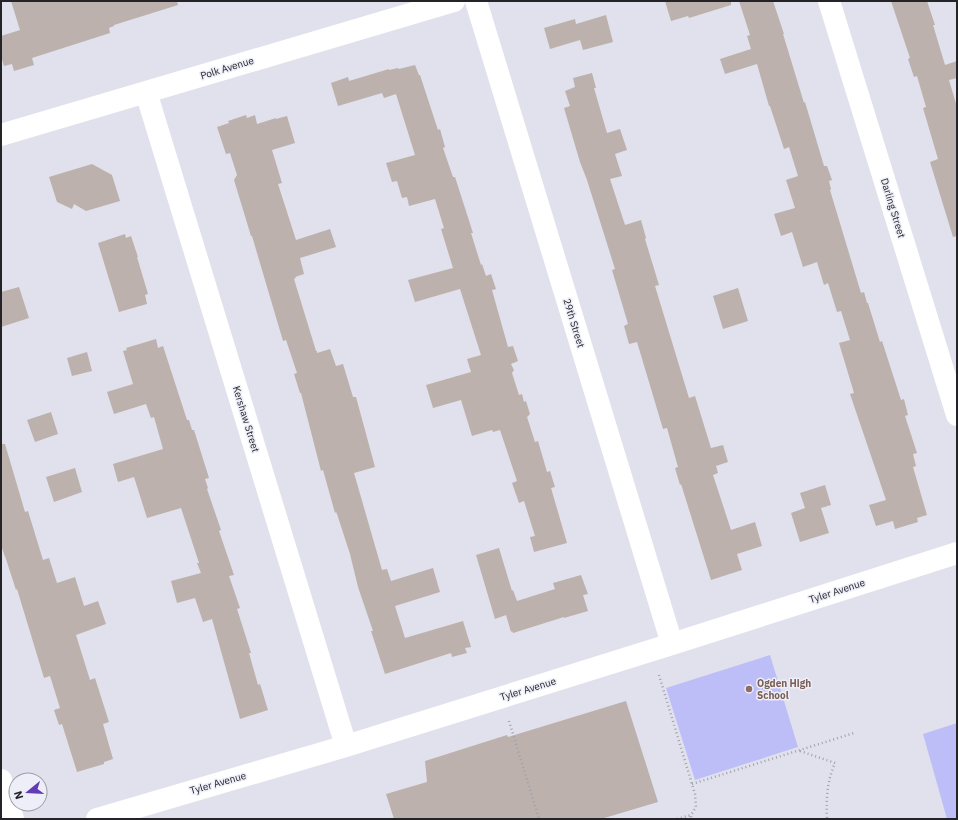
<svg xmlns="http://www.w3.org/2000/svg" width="958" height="820" font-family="'IBM Plex Sans',sans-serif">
  <rect width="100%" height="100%" fill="#e0e1ec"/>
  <!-- green -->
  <path fill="#bdbef8" d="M 770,655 L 798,747 L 695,780 L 666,688 Z
    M 957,723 L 957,819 L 947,819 L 923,734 Z"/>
  <!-- building -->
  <path fill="#bcb1ac" d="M 11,1 L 177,1 L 178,5 L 114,25 L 114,26 L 109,28 L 110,33 L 32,58 L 34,65 L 14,71 L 12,64 L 4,66 L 1,56 L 1,36 L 20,30 Z
    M 665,1 L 731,1 L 731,5 L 689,18 L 688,16 L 671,21 Z
    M 739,1 L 773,1 L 784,34 L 783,34 L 804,103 L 805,102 L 824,166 L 827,166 L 832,180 L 829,181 L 831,189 L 830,190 L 861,293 L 864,292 L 867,303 L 868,303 L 880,342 L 882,341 L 901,400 L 904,399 L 908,415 L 905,416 L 917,453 L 913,454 L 916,466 L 913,467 L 927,515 L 917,518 L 918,522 L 895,529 L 893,521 L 876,526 L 869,505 L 886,500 L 850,394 L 854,393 L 839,343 L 850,340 L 841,311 L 837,312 L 828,283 L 824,285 L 817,262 L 803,267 L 792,232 L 781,236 L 774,214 L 795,208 L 786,180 L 798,176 L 789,147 L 784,149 L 770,106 L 769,106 L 757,64 L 725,74 L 720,59 L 751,49 L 747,36 L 750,35 Z
    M 891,1 L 927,1 L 935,25 L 933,25 L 945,65 L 957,61 L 957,78 L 949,80 L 957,107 L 957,236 L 953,237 L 930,162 L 938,159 L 923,108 L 926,107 L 917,76 L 914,77 L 908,59 L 910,58 Z
    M 606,15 L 613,42 L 583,50 L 580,40 L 550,49 L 544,28 L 575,19 L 576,24 Z
    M 415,65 L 419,75 L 420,75 L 438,130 L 440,129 L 445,147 L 443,148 L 453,177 L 455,177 L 473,233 L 471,233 L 481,265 L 482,264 L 486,276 L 491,274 L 496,289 L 492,290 L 508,347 L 513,346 L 518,361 L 511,364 L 514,370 L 512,373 L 519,395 L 522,394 L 524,402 L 526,401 L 530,414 L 527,417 L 535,442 L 538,441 L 547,472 L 550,471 L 555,487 L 551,488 L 567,543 L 534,552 L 530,537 L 535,536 L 524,501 L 519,503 L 512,483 L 517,481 L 500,430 L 493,432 L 492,430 L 472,436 L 461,400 L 433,408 L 426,385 L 471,372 L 467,359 L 481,355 L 460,289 L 415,302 L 408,280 L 453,268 L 441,229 L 444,228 L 435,199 L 409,206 L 407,197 L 402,198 L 397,181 L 392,182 L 386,163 L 415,155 L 396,94 L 384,98 L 382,93 L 338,106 L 331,83 L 348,77 L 349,81 L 389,69 L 389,70 L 398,68 L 399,69 Z
    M 592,73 L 596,88 L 594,88 L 607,133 L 620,129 L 627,150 L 615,154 L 622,176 L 610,179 L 625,225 L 641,220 L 646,238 L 645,239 L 659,285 L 655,286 L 689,398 L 695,396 L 711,448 L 723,445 L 728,462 L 716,466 L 718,473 L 713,475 L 731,530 L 755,522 L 762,546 L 737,554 L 742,570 L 711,580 L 681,484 L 680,485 L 675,468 L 678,467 L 667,428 L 663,429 L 637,342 L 629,344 L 624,326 L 628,324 L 612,270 L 615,269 L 587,180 L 580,162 L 564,108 L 570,106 L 565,91 L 575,87 L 573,78 Z
    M 246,115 L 247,118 L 255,115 L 257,124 L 276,118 L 276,119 L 287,116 L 295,143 L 272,150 L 282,183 L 278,184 L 296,240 L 330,229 L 336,247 L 300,258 L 304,274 L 295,277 L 296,278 L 294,279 L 316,351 L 317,351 L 317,353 L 330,349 L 336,366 L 343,364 L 353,397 L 356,397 L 375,467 L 354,473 L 382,570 L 387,569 L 391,581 L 433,568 L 440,592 L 395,606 L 405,638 L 463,621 L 471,647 L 465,648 L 467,653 L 452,657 L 451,653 L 385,674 L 371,631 L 373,631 L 358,587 L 350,554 L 337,514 L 336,512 L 335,513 L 323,470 L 321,471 L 301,393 L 300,393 L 294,374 L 297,373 L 286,340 L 283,341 L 252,236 L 251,236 L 234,180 L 237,175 L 230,153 L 226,154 L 217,127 L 229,123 L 228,121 Z
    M 92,164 L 112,175 L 120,201 L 86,211 L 74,204 L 72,209 L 57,202 L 49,177 Z
    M 125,234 L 126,238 L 131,236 L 138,257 L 137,257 L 148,294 L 145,295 L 147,304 L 119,312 L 98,243 Z
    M 19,287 L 29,318 L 1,327 L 1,292 Z
    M 738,288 L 748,321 L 723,329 L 713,296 Z
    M 156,339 L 158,348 L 163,346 L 187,420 L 189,420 L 192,430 L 194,430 L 209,478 L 205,479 L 208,488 L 207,489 L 221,530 L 219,531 L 234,575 L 229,576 L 240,608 L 237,609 L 251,653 L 249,653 L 258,685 L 260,684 L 268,710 L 240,719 L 212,619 L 203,622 L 195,598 L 177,603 L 171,581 L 201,573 L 197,563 L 199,563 L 181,508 L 147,518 L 134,477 L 118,482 L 113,464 L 163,449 L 154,417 L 151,418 L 146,404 L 114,414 L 107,392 L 133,384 L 123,351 L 127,350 L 126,348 Z
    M 87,352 L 92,371 L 72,376 L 67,358 Z
    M 51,412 L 58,434 L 35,442 L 27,420 Z
    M 1,444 L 5,444 L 25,512 L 28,511 L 43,560 L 49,558 L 57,583 L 75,577 L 84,606 L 98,601 L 106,624 L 76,635 L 90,680 L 95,678 L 109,722 L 103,724 L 113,759 L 104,762 L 104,764 L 77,772 L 62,724 L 59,725 L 54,710 L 60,708 L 50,676 L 44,678 L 17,589 L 16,590 L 5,556 L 5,557 L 1,545 Z
    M 75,468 L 82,492 L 54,502 L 46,477 Z
    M 825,485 L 831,505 L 821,508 L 829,533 L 800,542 L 791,513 L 805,508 L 800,493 Z
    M 499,548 L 512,591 L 513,590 L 517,601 L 555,589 L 553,583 L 581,575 L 588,594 L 583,595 L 588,611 L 564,618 L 564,617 L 513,633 L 512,631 L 511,632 L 506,615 L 495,619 L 476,555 Z
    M 626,701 L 658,802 L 601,819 L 394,819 L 386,794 L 427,782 L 425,761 L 507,735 L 508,737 Z"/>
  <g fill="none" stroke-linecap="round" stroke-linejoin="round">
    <!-- path -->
    <path stroke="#a0a1a9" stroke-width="2.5" stroke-dasharray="1 3" stroke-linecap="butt" d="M 659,675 L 695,794 L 696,807 L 691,815 L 691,819
      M 509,721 L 539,819
      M 800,751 L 835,763 C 827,781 826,799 827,819
      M 692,784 L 854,733
      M 677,819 L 691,815"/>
    <!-- minor -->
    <path stroke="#fff" stroke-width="22" d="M 476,1 L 672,644
      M 829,1 L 957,415
      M 146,92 L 346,746
      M 1,135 L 454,1
      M 1,780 L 13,819
      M 97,819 L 346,746 L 672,644 L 957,553"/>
  </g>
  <!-- markers -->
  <circle fill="#8d6e63" stroke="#eeeef9" stroke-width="1.5" cx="749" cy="689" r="4"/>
  <g text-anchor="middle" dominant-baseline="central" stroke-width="3" stroke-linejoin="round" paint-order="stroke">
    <!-- street labels -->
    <g font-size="10" fill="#242428" stroke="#eeeef9">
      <text transform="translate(227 68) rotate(-17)">Polk Avenue</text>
      <text transform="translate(893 208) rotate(73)">Darling Street</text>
      <text transform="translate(574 323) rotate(73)">29th Street</text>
      <text transform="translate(246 419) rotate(73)">Kershaw Street</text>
      <text transform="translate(837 591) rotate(-18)">Tyler Avenue</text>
      <text transform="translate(528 689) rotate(-17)">Tyler Avenue</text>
      <text transform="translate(218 783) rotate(-16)">Tyler Avenue</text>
    </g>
    <!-- education labels -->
    <g font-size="10" font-weight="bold" fill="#785e54" stroke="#eeeef9" text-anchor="start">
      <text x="757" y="683">Ogden High<tspan x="757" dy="12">School</tspan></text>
    </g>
  </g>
  <!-- border -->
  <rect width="958" height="820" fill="none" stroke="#242428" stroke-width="4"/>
  <!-- north arrow -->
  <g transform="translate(28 792) rotate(252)"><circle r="19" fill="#eeeef9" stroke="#9d9da5"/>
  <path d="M0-3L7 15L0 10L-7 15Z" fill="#613cb4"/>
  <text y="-6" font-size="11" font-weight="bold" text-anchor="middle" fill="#242428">N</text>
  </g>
</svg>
